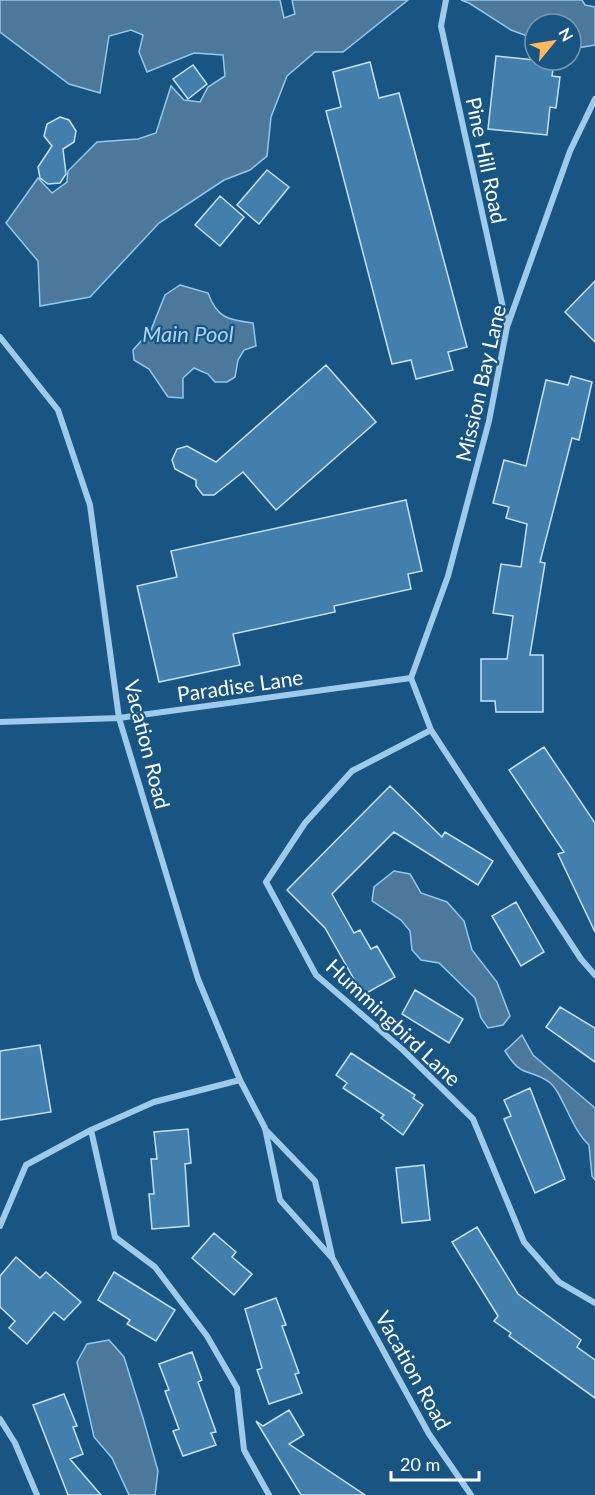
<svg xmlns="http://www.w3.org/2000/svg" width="595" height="1495" font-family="Lato,sans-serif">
  <rect width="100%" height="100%" fill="#195583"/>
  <!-- water -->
  <path fill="#4c799b" stroke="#91c8ee" stroke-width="1.5" d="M 0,0 L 280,0 L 284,18 L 295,14 L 292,0 L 408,0 L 343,52 L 315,52 L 287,76 L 271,117 L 267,156 L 250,170 L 224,180 L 159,223 L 90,297 L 40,306 L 38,261 L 6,223 L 38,178 L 52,193 L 67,182 L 68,171 L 97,142 L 138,139 L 156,133 L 171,86 L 184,100 L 200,102 L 208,87 L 225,76 L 223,55 L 194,53 L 147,72 L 139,52 L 143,35 L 131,30 L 109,36 L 100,93 L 69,84 L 0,32 Z
    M 461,0 L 582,0 L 585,5 L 595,7 L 595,45 L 571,49 L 571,24 L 535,24 L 535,39 L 511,30 L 469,3 Z
    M 180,285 L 208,293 C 217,318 228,320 253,323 L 256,346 L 244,350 L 238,360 L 235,377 L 227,382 L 215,382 L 208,374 L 194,368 L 183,378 L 183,398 L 168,397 L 149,369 L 134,360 L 133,350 L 151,330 L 165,295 Z
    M 394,871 L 410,874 L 421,893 L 447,902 L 464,921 L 472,950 L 497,982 L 510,1016 L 503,1025 L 488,1028 L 481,1018 L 475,998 L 439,963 L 421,960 L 412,950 L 410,931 L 401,920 L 372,901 L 374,887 Z
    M 522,1035 L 533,1055 L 595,1108 L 595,1180 L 592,1176 L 589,1145 C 571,1129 562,1091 549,1082 C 528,1067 523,1080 505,1051 Z
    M 109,1340 L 124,1357 L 143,1418 L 158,1471 L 155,1495 L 129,1495 L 112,1458 L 94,1437 L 77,1362 L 87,1344 Z"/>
  <!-- building -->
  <path fill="#427fad" stroke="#c3e2f9" stroke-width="1.5" d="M 496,56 L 554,62 L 552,76 L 560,77 L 556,108 L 550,107 L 547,135 L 488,129 Z
    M 370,62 L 379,98 L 399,93 L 467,347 L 448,352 L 453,370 L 416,379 L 411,360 L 392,364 L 326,111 L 341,107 L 333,72 Z
    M 193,65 L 207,84 L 188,99 L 173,79 Z
    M 60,117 L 69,120 L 76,131 L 74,142 L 63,149 L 66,174 L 60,183 L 48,184 L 40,178 L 38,167 L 52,146 L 44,136 L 47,124 Z
    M 267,170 L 289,187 L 259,224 L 237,205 Z
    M 220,196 L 244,217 L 220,246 L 195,225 Z
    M 595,281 L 595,342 L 565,312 Z
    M 326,365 L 376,422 L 276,510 L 243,472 L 214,495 L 203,495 L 196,486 L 196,480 L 175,469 L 172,460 L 177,449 L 187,446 L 216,462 Z
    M 571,376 L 592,382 L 579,440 L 572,438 L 540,562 L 545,563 L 530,655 L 543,655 L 543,712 L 496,712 L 495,701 L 481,701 L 481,659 L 507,659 L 513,616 L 493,613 L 501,564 L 521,567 L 527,524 L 506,518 L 509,507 L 493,503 L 504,460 L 526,466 L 546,380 L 568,385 Z
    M 406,500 L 422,571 L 408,574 L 411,589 L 334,606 L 335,612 L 233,634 L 240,665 L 159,682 L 137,586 L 177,577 L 171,551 Z
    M 544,747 L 595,823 L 595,932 L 558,854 L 564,852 L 509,770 Z
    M 390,786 L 442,837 L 445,832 L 493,861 L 478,885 L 394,832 L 332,894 L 354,933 L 360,930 L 371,949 L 377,946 L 395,977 L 363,995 L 325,928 L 287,890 Z
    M 516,902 L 544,952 L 521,966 L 492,916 Z
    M 415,990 L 463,1019 L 449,1043 L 402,1014 Z
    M 560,1007 L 595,1028 L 595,1062 L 546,1027 Z
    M 40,1045 L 51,1112 L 0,1120 L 0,1051 Z
    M 351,1053 L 415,1095 L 413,1098 L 423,1105 L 403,1135 L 381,1118 L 384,1115 L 343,1088 L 347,1083 L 336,1075 Z
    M 530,1088 L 565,1179 L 535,1193 L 504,1119 L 511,1116 L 504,1100 Z
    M 188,1129 L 191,1163 L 185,1164 L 189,1226 L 152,1229 L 149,1194 L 154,1194 L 151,1159 L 157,1159 L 154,1132 Z
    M 424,1165 L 430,1220 L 402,1223 L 396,1168 Z
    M 477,1227 L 518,1294 L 581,1340 L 577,1347 L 595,1360 L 595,1398 L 509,1336 L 511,1333 L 494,1321 L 498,1316 L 452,1242 Z
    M 214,1233 L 236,1252 L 232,1257 L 252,1274 L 234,1295 L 192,1258 Z
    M 16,1257 L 40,1278 L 46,1272 L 81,1302 L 64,1320 L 54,1312 L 27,1344 L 9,1328 L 15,1321 L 0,1307 L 0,1276 Z
    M 114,1272 L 175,1310 L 156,1341 L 127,1324 L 130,1320 L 98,1300 Z
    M 276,1298 L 286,1325 L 282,1326 L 299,1373 L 295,1374 L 302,1393 L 269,1404 L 257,1370 L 262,1368 L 245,1309 Z
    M 192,1352 L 202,1380 L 198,1382 L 216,1432 L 211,1433 L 216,1445 L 183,1456 L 173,1431 L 179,1429 L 165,1391 L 169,1390 L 159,1364 Z
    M 64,1394 L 77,1426 L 73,1427 L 83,1454 L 70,1459 L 101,1495 L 68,1495 L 33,1405 Z
    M 289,1410 L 304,1435 L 289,1444 L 365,1495 L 301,1495 L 256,1421 L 263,1426 Z"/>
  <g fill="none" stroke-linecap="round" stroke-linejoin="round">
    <!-- minor -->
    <path stroke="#9ecbeb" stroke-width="6" d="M 446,0 L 441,26 L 507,326
      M 0,337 L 58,410 L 90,505 L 119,718 L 198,979 L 240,1080 L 265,1128 L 280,1200 L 333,1259 L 429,1434 L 471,1495
      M 411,678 L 448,576 L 489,421 L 507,327 L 570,151 L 595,99
      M 411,678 L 431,730 L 581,959 L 595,975
      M 0,722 L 119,718 L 411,678
      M 431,730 L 352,771 L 305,823 L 266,882 L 316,975 L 403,1050 L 473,1119 L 524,1242 L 559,1282 L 595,1303
      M 265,1129 L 315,1181 L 332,1256
      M 91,1130 L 115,1237 L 155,1267 L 207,1336 L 237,1388 L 244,1450 L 269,1495
      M 0,1226 L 26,1165 L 91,1130 L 154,1102 L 240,1080
      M 0,1419 L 15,1443 L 37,1495"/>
  </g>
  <g text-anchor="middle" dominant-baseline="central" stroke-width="4.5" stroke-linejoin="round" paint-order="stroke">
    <!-- street labels -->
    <g font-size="21" fill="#fff" stroke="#195583">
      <text transform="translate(487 160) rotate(78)">Pine Hill Road</text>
      <text transform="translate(480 383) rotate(-77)">Mission Bay Lane</text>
      <text transform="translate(240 685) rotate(-8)">Paradise Lane</text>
      <text transform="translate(148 744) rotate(76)">Vacation Road</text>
      <text transform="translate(394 1022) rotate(43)">Hummingbird Lane</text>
      <text transform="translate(414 1370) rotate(61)">Vacation Road</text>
    </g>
    <!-- water labels -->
    <g font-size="22" font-style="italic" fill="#a9d5f3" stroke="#195583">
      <text x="188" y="333">Main Pool</text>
    </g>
  </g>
  <!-- north arrow -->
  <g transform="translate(553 42) rotate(60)"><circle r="28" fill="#195583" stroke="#7599b5" stroke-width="1.5"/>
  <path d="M0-4.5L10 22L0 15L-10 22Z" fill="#feb959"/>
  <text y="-9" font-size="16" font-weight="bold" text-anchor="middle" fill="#ffffff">N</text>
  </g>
  <!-- scale -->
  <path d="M391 1471v9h88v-9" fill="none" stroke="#ffffff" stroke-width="3"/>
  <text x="400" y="1471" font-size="18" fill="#ffffff" stroke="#195583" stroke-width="4.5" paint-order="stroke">20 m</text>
</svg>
